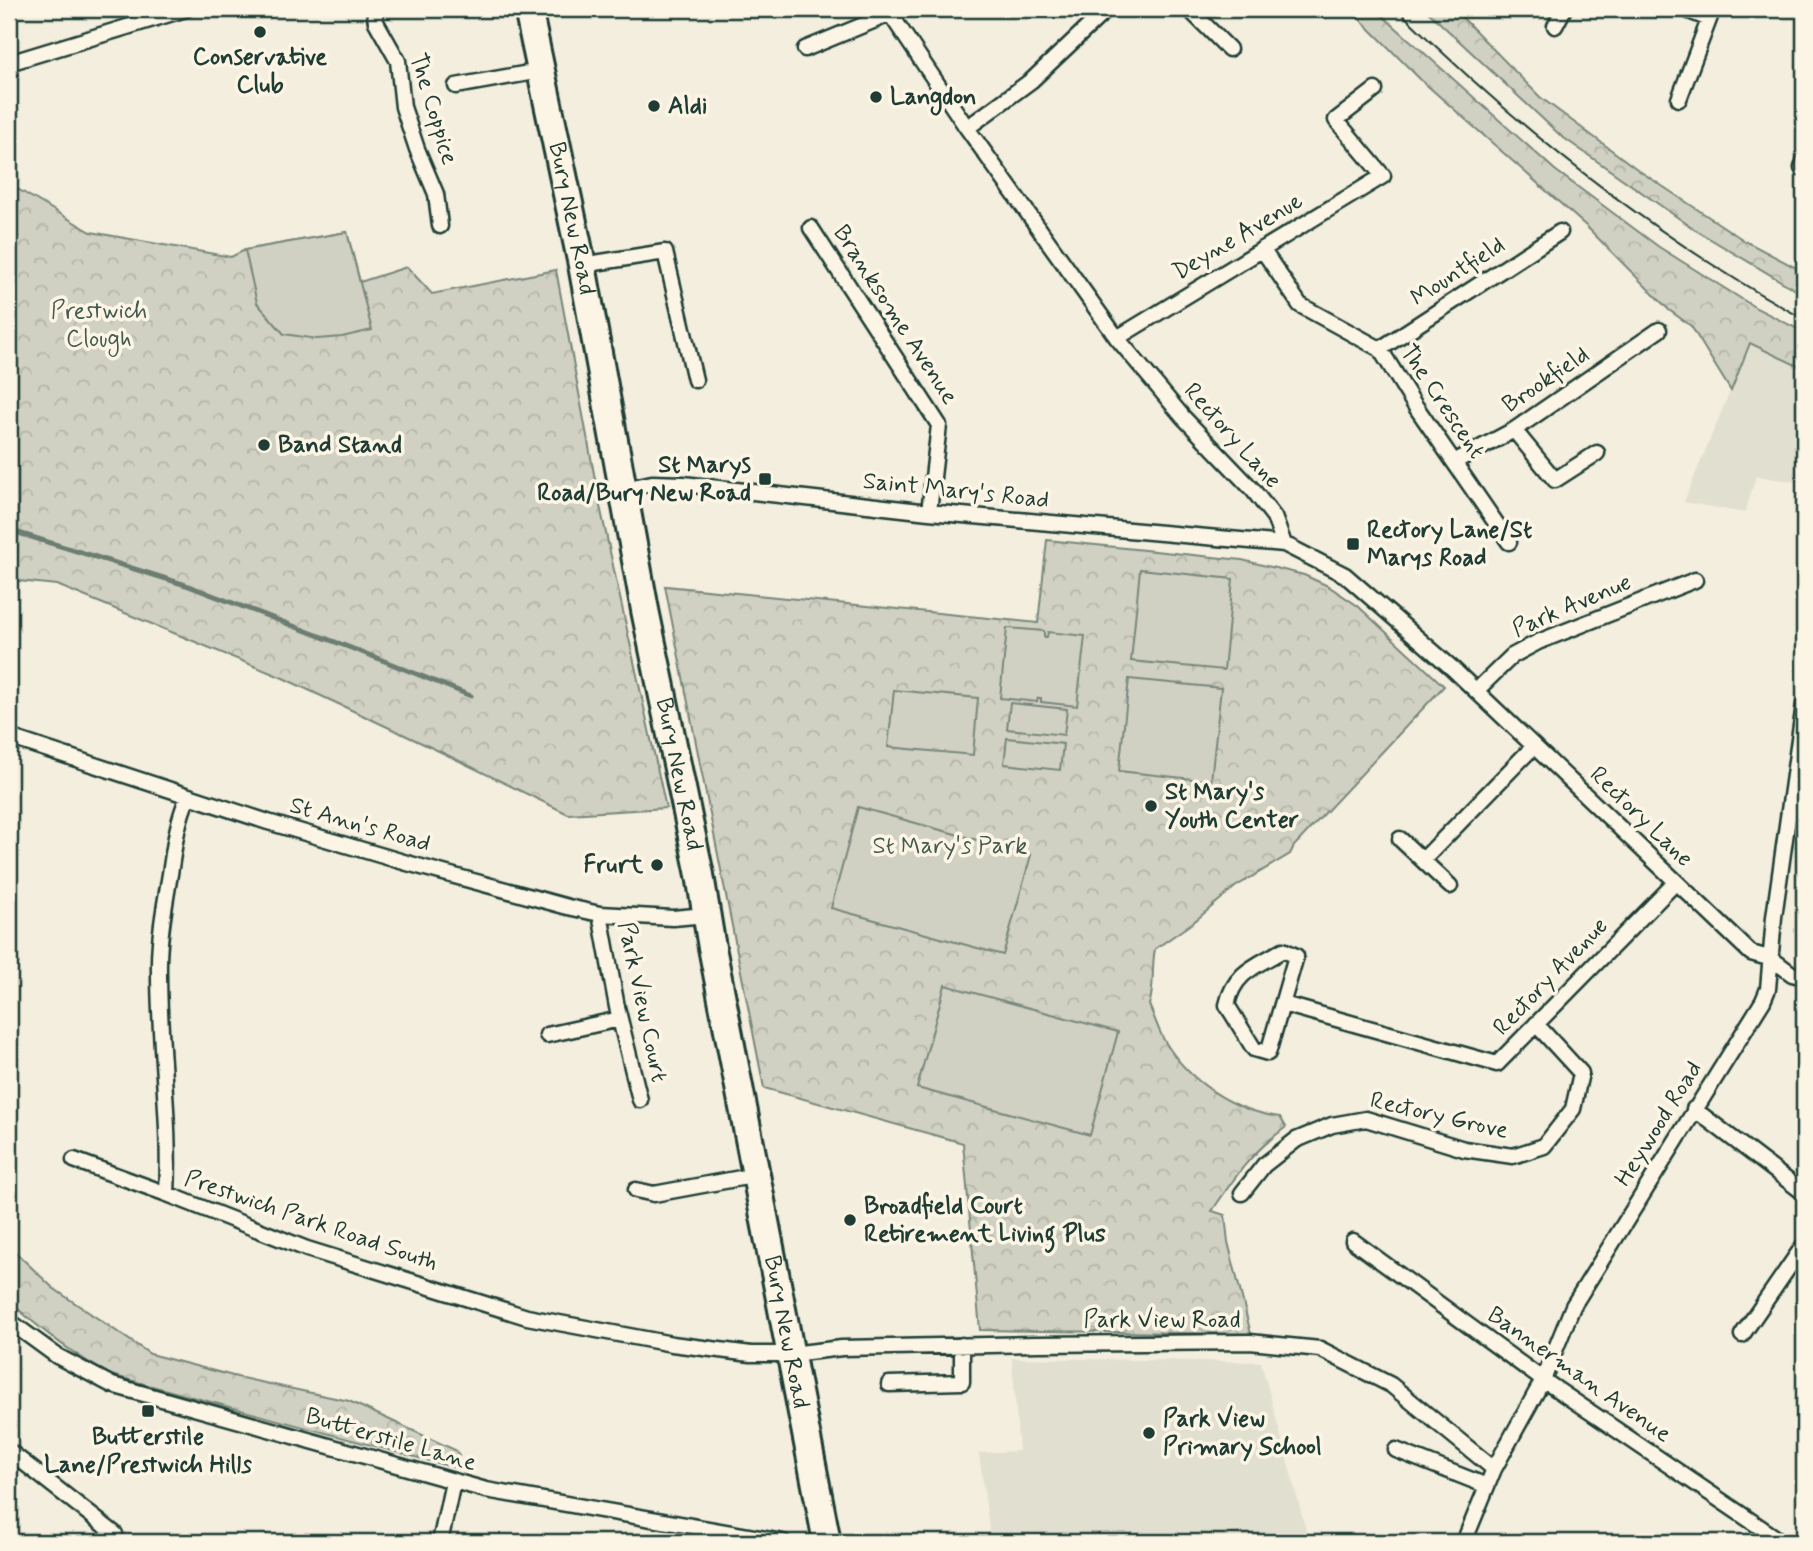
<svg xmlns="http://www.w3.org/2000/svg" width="1813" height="1551" font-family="Mynerve,sans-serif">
  <defs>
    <pattern id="forest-crowns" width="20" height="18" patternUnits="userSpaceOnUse" patternTransform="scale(1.75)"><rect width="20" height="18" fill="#d0d1c2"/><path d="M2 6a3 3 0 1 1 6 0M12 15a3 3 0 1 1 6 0" fill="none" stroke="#b2b4a7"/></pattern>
  </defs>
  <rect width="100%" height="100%" fill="#f3eede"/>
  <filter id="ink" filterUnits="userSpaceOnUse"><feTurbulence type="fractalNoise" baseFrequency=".0143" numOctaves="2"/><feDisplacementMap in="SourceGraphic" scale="14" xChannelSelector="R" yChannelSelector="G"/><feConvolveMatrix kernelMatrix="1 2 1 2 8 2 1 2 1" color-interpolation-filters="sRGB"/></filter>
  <g filter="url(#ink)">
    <!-- built -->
    <path fill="#e1dfd0" d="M 1750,343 L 1804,369 L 1804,483 L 1756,476 L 1745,513 L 1684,502 Z
      M 1012,1358 L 1261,1362 L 1309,1542 L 991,1542 L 979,1453 L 1019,1451 Z"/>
    <!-- forest -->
    <path fill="url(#forest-crowns)" stroke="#78877b" stroke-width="2" d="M 1350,9 L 1375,9 L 1555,170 L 1659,247 L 1756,308 L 1804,332 L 1804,369 L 1750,343 L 1731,391 L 1691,326 L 1669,310 L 1586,226 L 1421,80 Z
      M 1425,9 L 1454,9 L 1540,97 L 1571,120 L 1641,172 L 1745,241 L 1804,272 L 1804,295 L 1697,231 L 1561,136 Z
      M 9,184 L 91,232 L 231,257 L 245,250 L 347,232 L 360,282 L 407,267 L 432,294 L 556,270 L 600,506 L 666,808 L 568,814 L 443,753 L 283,678 L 57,585 L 9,580 Z
      M 1047,540 L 1242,560 L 1304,575 L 1328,586 L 1358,606 L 1444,686 L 1294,846 L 1290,854 L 1235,887 L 1195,921 L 1155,949 C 1151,968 1155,988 1149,1005 C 1154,1016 1158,1029 1164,1040 C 1188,1081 1233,1111 1280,1117 L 1286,1127 C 1250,1154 1237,1174 1212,1211 L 1225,1215 L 1228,1242 L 1251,1334 L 980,1330 L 963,1143 L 764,1088 L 665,586 L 1038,623 Z
      M 9,1246 L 53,1288 L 150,1354 L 237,1377 L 349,1401 L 455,1450 L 459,1455 L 457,1463 L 452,1467 L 111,1375 C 73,1355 41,1330 9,1301 Z"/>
    <!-- pitch -->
    <path fill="#d0d1c2" stroke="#78877b" stroke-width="2" d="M 347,232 L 372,330 L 342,337 L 317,339 L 284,334 L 257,303 L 245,250 Z
      M 1140,569 L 1233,579 L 1224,670 L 1131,661 Z
      M 1007,628 L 1044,631 L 1044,637 L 1047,637 L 1048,632 L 1085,636 L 1077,706 L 1041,702 L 1041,698 L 1038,698 L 1037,702 L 1000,698 Z
      M 1129,679 L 1221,688 L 1211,781 L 1119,771 Z
      M 894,690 L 978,698 L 973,755 L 888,747 Z
      M 1010,703 L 1067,709 L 1064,735 L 1007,729 Z
      M 1007,738 L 1063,744 L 1060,770 L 1004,764 Z
      M 858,807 L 1031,855 L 1003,955 L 831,908 Z
      M 945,985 L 1118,1032 L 1090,1135 L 917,1088 Z"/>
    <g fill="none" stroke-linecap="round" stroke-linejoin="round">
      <!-- stream -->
      <path stroke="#6c7d72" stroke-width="5" d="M 9,530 L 186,585 L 377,658 L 471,696"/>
      <defs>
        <path id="street" d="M 374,9 L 376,22 L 398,61 L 403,107 L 417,149 L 436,194 L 440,226
          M 887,9 L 967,128 L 1117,338 L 1183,417 L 1253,490 L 1274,517 L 1284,544
          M 1189,9 L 1229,49
          M 1684,9 L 1709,19
          M 1555,26 L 1564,9
          M 805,49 L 890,14
          M 9,63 L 186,9
          M 456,86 L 540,71
          M 1679,99 L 1713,9
          M 967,128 L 1032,80 L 1107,9
          M 1802,168 L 1804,162
          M 811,228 L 939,425 L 929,512
          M 1262,249 L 1300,305 L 1380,349 L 1414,404 L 1509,542
          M 582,265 L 665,252 L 695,380
          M 1117,338 L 1383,176 L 1336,120 L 1375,90
          M 1380,349 L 1560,232
          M 1514,430 L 1555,480 L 1597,453
          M 1454,462 L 1514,430 L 1659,330
          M 624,489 L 652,483 L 683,484 L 929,512 L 1284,544 L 1345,575 L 1452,668 L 1751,953 L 1772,959 L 1792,974 L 1804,977
          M 1477,690 L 1512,656 L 1538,642 L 1695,580
          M 9,737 L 268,822 L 407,863 L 568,907 L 600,914 L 673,918 L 706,915
          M 188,797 C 177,821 174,848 170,874 C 165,904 159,935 159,964 C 158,1041 171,1118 167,1194 L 307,1249 L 527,1317 L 672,1344 L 751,1354 L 791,1354 L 842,1348 L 1037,1344 L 1250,1342 L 1320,1349 L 1391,1385 L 1494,1469
          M 1400,839 L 1450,886
          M 1423,860 L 1534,746
          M 600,914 L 617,1007 L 640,1100
          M 1283,950 L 1296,956 L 1268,1053 L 1254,1049 L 1227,1005 C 1234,972 1256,966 1283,950 Z
          M 1283,1004 L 1497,1064 L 1676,882
          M 547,1035 L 620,1019
          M 1694,1109 L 1804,1193
          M 74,1160 L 167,1194
          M 636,1190 L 654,1194 L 757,1175
          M 1242,1193 L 1264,1165 L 1296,1140 L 1332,1125 L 1366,1119 L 1464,1149 L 1513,1156 L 1544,1146 L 1573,1109 L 1581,1073 L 1536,1024
          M 1353,1241 L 1543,1380 L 1782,1542
          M 9,1321 L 57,1356 L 112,1385 L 486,1490 L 783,1542
          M 1742,1335 L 1804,1245
          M 889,1384 L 962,1382 L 962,1345
          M 1396,1450 L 1487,1486
          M 9,1451 L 115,1534
          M 440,1542 L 453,1482
          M 1464,1542 L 1494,1469 L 1543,1380 L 1573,1306 L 1763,1001 L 1768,989 L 1774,917 L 1804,704"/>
        <g id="highway">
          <path id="s1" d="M 528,9 L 582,265 L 645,610 L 700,875 L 711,942 L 827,1542"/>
        </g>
      </defs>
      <!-- street casing -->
      <use href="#street" stroke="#1f3d34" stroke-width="19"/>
      <!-- highway casing -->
      <use href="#highway" stroke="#1f3d34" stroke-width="32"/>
      <!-- street -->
      <use href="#street" stroke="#fcf5e5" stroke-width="14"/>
      <!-- highway -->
      <use href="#highway" stroke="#fcf5e5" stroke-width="26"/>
      <!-- tram -->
      <path stroke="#1f3d34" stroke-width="2" d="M 1397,9 C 1519,129 1654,237 1804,319"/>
    </g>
  </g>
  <!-- markers -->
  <g fill="#1f3d34" stroke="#fcf5e5" stroke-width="2.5">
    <circle cx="260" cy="32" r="7"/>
    <circle cx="876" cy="97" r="7"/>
    <circle cx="654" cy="106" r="7"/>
    <circle cx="264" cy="445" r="7"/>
    <rect x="758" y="472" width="14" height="14" rx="3.5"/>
    <rect x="1346" y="537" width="14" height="14" rx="3.5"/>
    <circle cx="1151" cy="806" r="7"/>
    <circle cx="657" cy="865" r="7"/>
    <circle cx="850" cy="1220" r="7"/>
    <rect x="141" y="1404" width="14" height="14" rx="3.5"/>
    <circle cx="1149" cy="1433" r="7"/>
  </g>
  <g text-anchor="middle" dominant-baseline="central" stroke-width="7" stroke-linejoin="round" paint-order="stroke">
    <!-- poi labels -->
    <g font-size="24" font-weight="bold" fill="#1f3d34" stroke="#fcf5e5" text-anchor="start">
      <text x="260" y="57" text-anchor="middle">Conservative<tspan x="260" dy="28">Club</tspan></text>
      <text x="890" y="97">Langdon</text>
      <text x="668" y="106">Aldi</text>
      <text x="278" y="445">Band Stand</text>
      <text x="751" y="465" text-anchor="end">St Marys<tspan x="751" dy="28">Road/Bury New Road</tspan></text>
      <text x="1367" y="530">Rectory Lane/St<tspan x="1367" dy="28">Marys Road</tspan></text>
      <text x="1165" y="792">St Mary's<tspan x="1165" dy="28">Youth Center</tspan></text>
      <text x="643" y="865" text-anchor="end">Frurt</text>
      <text x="864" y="1206">Broadfield Court<tspan x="864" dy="28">Retirement Living Plus</tspan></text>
      <text x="1163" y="1419">Park View<tspan x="1163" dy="28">Primary School</tspan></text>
      <text x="148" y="1437" text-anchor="middle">Butterstile<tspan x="148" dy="28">Lane/Prestwich Hills</tspan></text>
    </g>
    <!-- street labels -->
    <g font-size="24" fill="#1f3d34" stroke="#fcf5e5">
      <text transform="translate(433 109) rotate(73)">The Coppice</text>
      <text stroke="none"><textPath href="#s1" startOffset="214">Bury New Road</textPath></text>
      <text transform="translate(1238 237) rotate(-31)">Deyne Avenue</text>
      <text transform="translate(1458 272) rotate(-33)">Mountfield</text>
      <text transform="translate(895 315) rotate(57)">Branksome Avenue</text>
      <text transform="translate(1546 380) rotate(-34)">Brookfield</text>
      <text transform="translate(1442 402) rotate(56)">The Crescent</text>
      <text transform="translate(1232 436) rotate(48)">Rectory Lane</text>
      <text transform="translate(956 491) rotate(6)">Saint Mary's Road</text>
      <text transform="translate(1572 606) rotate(-23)">Park Avenue</text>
      <text stroke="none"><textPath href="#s1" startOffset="780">Bury New Road</textPath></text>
      <text transform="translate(1641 817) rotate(44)">Rectory Lane</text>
      <text transform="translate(360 825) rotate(16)">St Ann's Road</text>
      <text transform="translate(1551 977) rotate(-46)">Rectory Avenue</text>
      <text transform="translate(642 1002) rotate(78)">Park View Court</text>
      <text transform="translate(1439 1116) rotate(13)">Rectory Grove</text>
      <text transform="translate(1659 1124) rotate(-58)">Heywood Road</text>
      <text transform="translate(311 1221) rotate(19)">Prestwich Park Road South</text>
      <text x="1162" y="1320">Park View Road</text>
      <text stroke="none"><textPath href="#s1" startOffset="1348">Bury New Road</textPath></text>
      <text transform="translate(1579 1375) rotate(35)">Bannerman Avenue</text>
      <text transform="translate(391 1440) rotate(16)">Butterstile Lane</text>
    </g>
    <!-- park labels -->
    <g font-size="24" fill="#425b50" stroke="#fcf5e5">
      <text x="99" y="311">Prestwich<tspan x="99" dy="28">Clough</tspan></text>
      <text x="950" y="846">St Mary's Park</text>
    </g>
  </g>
  <!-- margin -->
  <rect width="1813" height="1551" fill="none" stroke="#fcf5e5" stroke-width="35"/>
  <rect x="18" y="18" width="1778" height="1516" fill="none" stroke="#1f3d34" stroke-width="2.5" filter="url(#ink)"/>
</svg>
